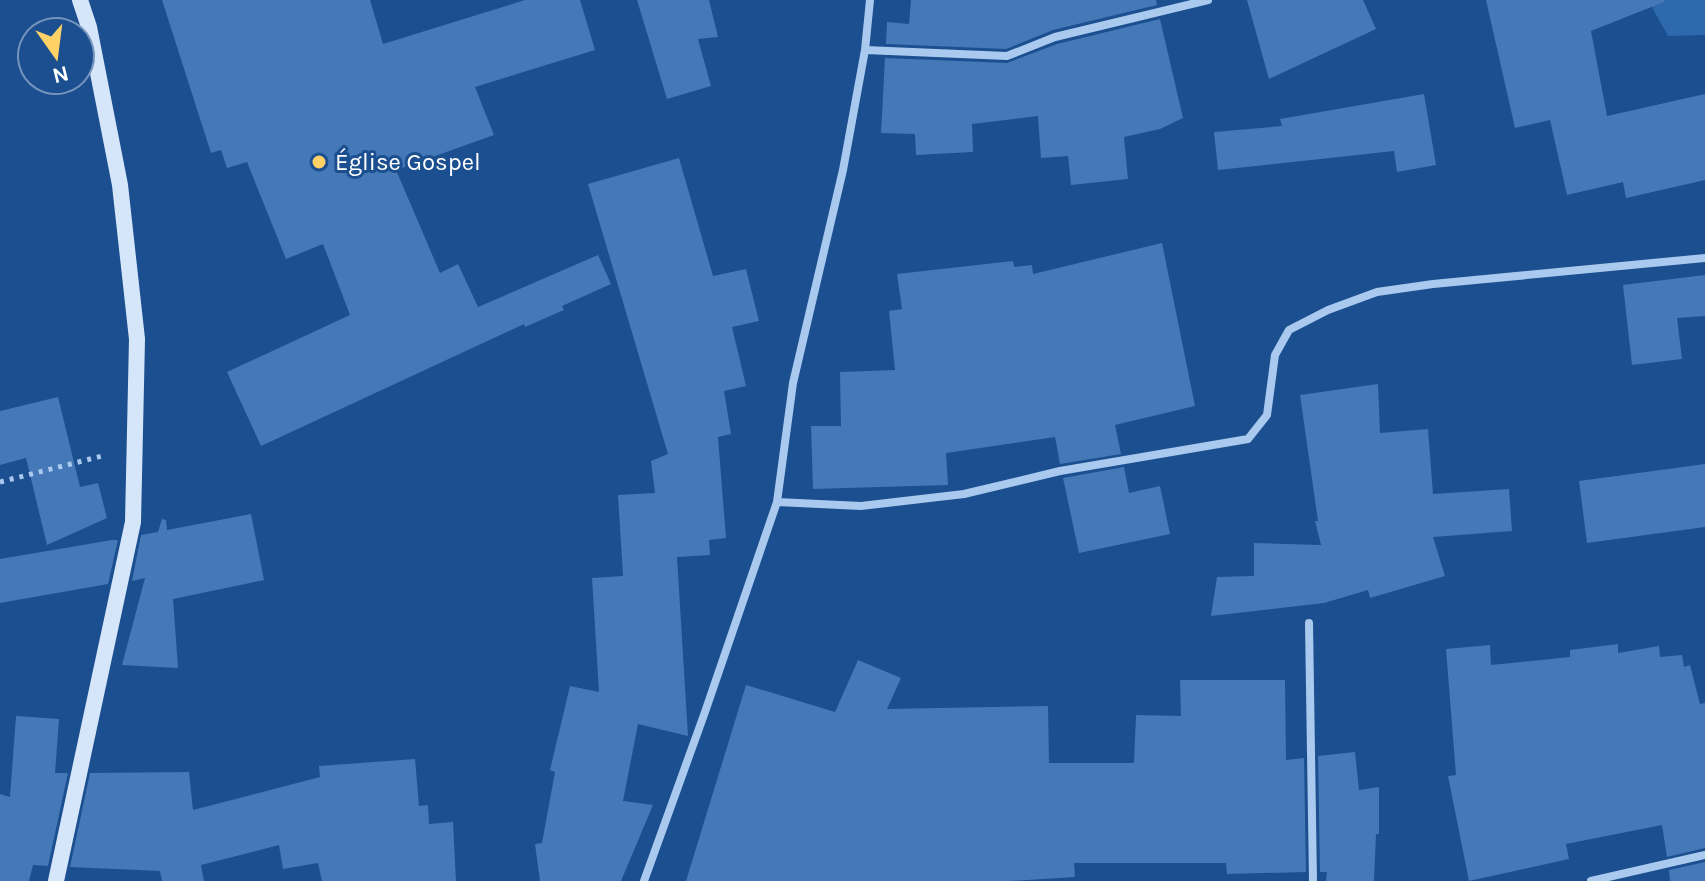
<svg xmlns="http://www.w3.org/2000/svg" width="1705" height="881" font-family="Karla,sans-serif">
  <rect width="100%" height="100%" fill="#1b4f8f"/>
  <!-- green -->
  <path fill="#2e69ad" d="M 1648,0 L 1705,0 L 1705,35 L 1668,36 Z"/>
  <!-- building -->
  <path fill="#4478b7" d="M 162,0 L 370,0 L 383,44 L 525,0 L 580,0 L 595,50 L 475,87 L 494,135 L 396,170 L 440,273 L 458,264 L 478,307 L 598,255 L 611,284 L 562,306 L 564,310 L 525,327 L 524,324 L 261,446 L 227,372 L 350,315 L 323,244 L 286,259 L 247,162 L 227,168 L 221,150 L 211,153 Z
    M 637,0 L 709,0 L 718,37 L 698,39 L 711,86 L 667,99 Z
    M 911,0 L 1156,0 L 1157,5 L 1053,30 L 1006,49 L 886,44 L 887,22 L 909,24 Z
    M 1247,0 L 1363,0 L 1376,29 L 1269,79 Z
    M 1486,0 L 1664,0 L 1664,2 L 1591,31 L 1607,116 L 1705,94 L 1705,180 L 1626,198 L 1623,182 L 1567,195 L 1550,120 L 1515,128 Z
    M 1160,19 L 1183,118 L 1160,129 L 1124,137 L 1128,179 L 1071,185 L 1068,156 L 1041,158 L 1038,116 L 972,124 L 973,152 L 916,155 L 915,134 L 881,133 L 885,58 L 1007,63 L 1057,44 Z
    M 1424,94 L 1436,165 L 1397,172 L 1394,151 L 1218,170 L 1214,132 L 1282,126 L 1280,119 Z
    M 679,158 L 713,276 L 746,269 L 759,321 L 732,327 L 746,386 L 724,391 L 731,434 L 718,437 L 726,538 L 709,540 L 710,555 L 677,557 L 688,736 L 638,724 L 623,801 L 653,805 L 621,881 L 540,881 L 535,844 L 542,843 L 555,772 L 550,770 L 570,686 L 599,692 L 592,578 L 623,576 L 618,495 L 655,493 L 651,461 L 668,454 L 588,184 Z
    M 1162,243 L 1195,406 L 1115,425 L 1121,454 L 1060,464 L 1055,437 L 946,453 L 948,485 L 813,489 L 811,426 L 841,426 L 840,372 L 895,370 L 889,311 L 902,309 L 897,274 L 1013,261 L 1014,267 L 1032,265 L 1033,274 Z
    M 1705,275 L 1705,316 L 1677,318 L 1682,359 L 1632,365 L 1623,285 Z
    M 1378,384 L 1380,433 L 1428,429 L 1433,494 L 1509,489 L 1512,531 L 1433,537 L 1445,576 L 1370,598 L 1368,590 L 1324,603 L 1211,616 L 1217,577 L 1254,576 L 1254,543 L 1321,545 L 1315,521 L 1318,521 L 1300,395 Z
    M 58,397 L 80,487 L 98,483 L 107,518 L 47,545 L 26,458 L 0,465 L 0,411 Z
    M 1705,464 L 1705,527 L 1587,543 L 1579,481 Z
    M 1124,467 L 1129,493 L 1160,486 L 1170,534 L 1079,553 L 1063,478 Z
    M 251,514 L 264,580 L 173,599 L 178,668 L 122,665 L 145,578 L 132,581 L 141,535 L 158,532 L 162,519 L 166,520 L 167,530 Z
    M 112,540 L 118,540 L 108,584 L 0,603 L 0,559 Z
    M 1618,644 L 1618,653 L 1659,646 L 1660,657 L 1682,655 L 1684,667 L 1690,665 L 1700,704 L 1705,703 L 1705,848 L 1667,857 L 1662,825 L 1566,844 L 1569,859 L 1469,881 L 1448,776 L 1456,775 L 1446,649 L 1490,645 L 1491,665 L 1570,657 L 1570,650 Z
    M 858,660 L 901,678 L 887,709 L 1048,706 L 1049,763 L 1134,763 L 1136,715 L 1181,716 L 1180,680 L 1285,680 L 1286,760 L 1304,758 L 1306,872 L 1227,874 L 1226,863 L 1074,863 L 1075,877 L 1011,881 L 686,881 L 746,685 L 835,712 Z
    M 16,716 L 59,719 L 55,773 L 68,773 L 48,866 L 33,865 L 29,881 L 0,881 L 0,794 L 10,797 Z
    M 1355,752 L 1359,790 L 1379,787 L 1379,834 L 1376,834 L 1374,881 L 1326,881 L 1327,872 L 1320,872 L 1318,756 Z
    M 415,759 L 419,806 L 428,805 L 429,824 L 453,822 L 456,881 L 322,881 L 318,863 L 283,869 L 279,845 L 201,865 L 204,881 L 162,881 L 160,871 L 70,867 L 90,773 L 189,772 L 193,810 L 320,777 L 319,766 Z
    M 1705,862 L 1705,881 L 1670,881 L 1669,870 Z"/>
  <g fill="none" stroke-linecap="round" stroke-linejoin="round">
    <!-- path -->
    <path stroke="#a9c9ee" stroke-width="5" stroke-dasharray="4 6" stroke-linecap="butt" d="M 0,482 L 106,455"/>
    <!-- street -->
    <path stroke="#a9c9ee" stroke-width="8" d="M 865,50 L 1007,56 L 1055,37 L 1208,0
      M 777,502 L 861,506 L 964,494 L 1060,471 L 1248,439 L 1267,415 L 1275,355 L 1289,330 L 1328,310 L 1377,292 L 1433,284 L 1705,258
      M 1309,623 L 1313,881
      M 644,881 L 705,712 L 777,502 L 793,383 L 843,170 L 865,50 L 870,0
      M 1591,881 L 1705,855"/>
    <!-- secondary -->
    <path stroke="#d6e6fa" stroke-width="16" d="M 56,881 L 133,522 L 137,339 L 120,185 L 89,27 L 80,0"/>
  </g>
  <!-- markers -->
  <circle fill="#ffd166" stroke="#1b4f8f" stroke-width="3" cx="319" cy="162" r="8"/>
  <g text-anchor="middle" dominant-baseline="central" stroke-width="6" stroke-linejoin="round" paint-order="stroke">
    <!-- poi labels -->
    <g font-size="24" fill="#fff" stroke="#1b4f8f" text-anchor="start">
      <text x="335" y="162">Église Gospel</text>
    </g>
  </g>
  <!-- north arrow -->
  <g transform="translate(56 56) rotate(166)"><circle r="38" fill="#1b4f8f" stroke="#7695bc" stroke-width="2"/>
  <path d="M0-6L14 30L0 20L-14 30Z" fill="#ffd166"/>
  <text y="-12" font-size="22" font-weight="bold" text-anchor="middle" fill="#ffffff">N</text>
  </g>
</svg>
